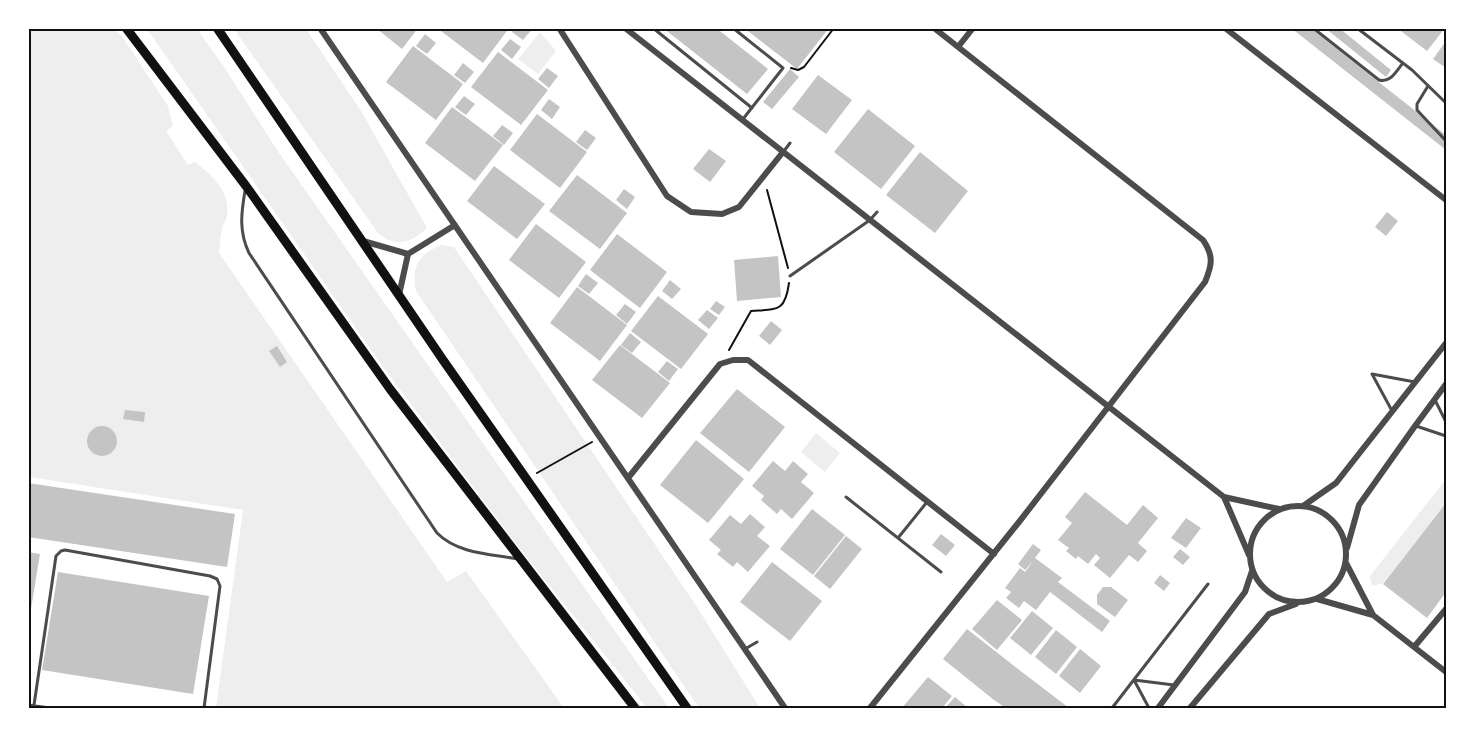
<svg xmlns="http://www.w3.org/2000/svg" width="1475" height="737" font-family="Ubuntu,sans-serif">
  <rect width="100%" height="100%" fill="#fff"/>
  <!-- green -->
  <path fill="#eee" d="M 28,29 L 114,29 L 121,35 L 168,106 L 173,126 L 166,131 L 188,165 L 195,162 C 212,175 231,192 227,216 C 226,221 223,224 222,229 C 220,237 220,245 219,253 L 447,582 L 466,571 L 564,708 L 216,708 L 243,510 L 29,477 Z
    M 147,29 L 197,29 L 224,67 L 277,150 L 669,708 L 647,708 L 513,540 L 383,367 Z
    M 234,29 L 306,29 L 361,111 L 427,228 C 411,243 395,248 378,233 Z
    M 540,32 L 556,51 L 538,74 L 518,59 Z
    M 441,245 L 454,247 L 697,607 L 760,708 L 699,708 L 416,291 C 411,267 419,254 441,245 Z
    M 816,433 L 840,453 L 825,472 L 801,452 Z
    M 1446,479 L 1446,503 L 1383,583 L 1372,586 L 1370,576 Z"/>
  <!-- building -->
  <path fill="#c4c4c4" d="M 376,28 L 418,28 L 402,49 Z
    M 437,28 L 509,28 L 483,63 Z
    M 515,28 L 533,28 L 523,40 L 512,32 Z
    M 663,28 L 716,28 L 768,69 L 747,94 Z
    M 744,28 L 829,28 L 797,69 Z
    M 1291,28 L 1310,28 L 1446,135 L 1446,150 Z
    M 1325,28 L 1339,28 L 1391,70 L 1386,77 Z
    M 1397,28 L 1445,28 L 1427,51 Z
    M 425,34 L 436,43 L 427,54 L 416,46 Z
    M 510,39 L 521,47 L 512,59 L 501,50 Z
    M 1446,41 L 1446,68 L 1433,59 Z
    M 413,46 L 463,84 L 436,120 L 386,82 Z
    M 498,52 L 548,90 L 521,125 L 471,87 Z
    M 463,63 L 474,72 L 465,83 L 454,75 Z
    M 547,68 L 558,76 L 549,88 L 538,79 Z
    M 790,69 L 799,77 L 772,109 L 763,102 Z
    M 818,75 L 852,100 L 826,134 L 792,109 Z
    M 464,96 L 475,104 L 466,115 L 455,107 Z
    M 549,99 L 560,107 L 552,119 L 541,110 Z
    M 452,107 L 503,145 L 475,181 L 425,143 Z
    M 868,109 L 915,146 L 881,189 L 834,152 Z
    M 537,114 L 587,152 L 560,188 L 510,150 Z
    M 502,125 L 513,133 L 504,145 L 493,136 Z
    M 585,130 L 596,138 L 587,150 L 576,142 Z
    M 709,149 L 726,161 L 710,182 L 693,169 Z
    M 920,152 L 968,191 L 935,233 L 886,195 Z
    M 494,166 L 545,204 L 517,239 L 467,201 Z
    M 577,175 L 627,213 L 600,249 L 549,211 Z
    M 624,189 L 635,197 L 627,209 L 616,200 Z
    M 1387,212 L 1398,221 L 1386,236 L 1375,227 Z
    M 536,224 L 586,262 L 559,298 L 509,260 Z
    M 617,234 L 667,272 L 640,308 L 590,270 Z
    M 778,256 L 781,297 L 737,301 L 734,260 Z
    M 586,274 L 598,283 L 589,294 L 578,286 Z
    M 670,280 L 681,289 L 672,299 L 662,291 Z
    M 577,287 L 627,325 L 600,361 L 550,323 Z
    M 658,296 L 708,334 L 681,369 L 631,331 Z
    M 716,301 L 725,307 L 719,315 L 710,309 Z
    M 625,304 L 636,312 L 627,324 L 616,315 Z
    M 707,310 L 718,318 L 709,329 L 698,320 Z
    M 771,321 L 782,330 L 770,345 L 759,336 Z
    M 630,333 L 641,342 L 632,353 L 621,345 Z
    M 620,345 L 670,383 L 642,418 L 592,380 Z
    M 277,346 L 287,362 L 280,367 L 269,351 Z
    M 667,361 L 678,369 L 669,381 L 658,372 Z
    M 737,389 L 785,427 L 749,472 L 700,433 Z
    M 125,410 L 145,412 L 144,422 L 123,419 Z
    M87 441a15 15 0 1 1 30 0a15 15 0 1 1-30 0Z
    M 696,440 L 744,479 L 708,523 L 660,485 Z
    M 773,461 L 785,471 L 793,461 L 808,474 L 801,482 L 814,493 L 792,519 L 781,509 L 777,514 L 761,500 L 764,496 L 752,486 Z
    M 28,483 L 235,514 L 227,567 L 28,537 Z
    M 1085,492 L 1127,525 L 1143,505 L 1158,518 L 1138,543 L 1147,551 L 1138,562 L 1129,555 L 1110,578 L 1094,565 L 1100,558 L 1096,554 L 1088,564 L 1078,556 L 1076,559 L 1066,551 L 1069,548 L 1058,540 L 1072,523 L 1065,517 Z
    M 1446,503 L 1446,592 L 1427,618 L 1383,584 Z
    M 812,509 L 845,535 L 813,575 L 780,549 Z
    M 750,514 L 765,527 L 757,536 L 770,546 L 748,572 L 737,562 L 733,567 L 717,554 L 721,550 L 709,540 L 730,515 L 741,524 Z
    M 1186,518 L 1201,528 L 1186,548 L 1171,538 Z
    M 941,534 L 955,545 L 946,556 L 932,545 Z
    M 846,536 L 862,549 L 830,589 L 814,576 Z
    M 1033,544 L 1041,550 L 1035,558 L 1062,578 L 1058,582 L 1110,621 L 1102,632 L 1050,592 L 1036,610 L 1024,601 L 1019,608 L 1006,598 L 1011,592 L 1005,588 L 1020,568 L 1025,572 L 1033,561 L 1025,570 L 1018,564 Z
    M 1180,549 L 1190,557 L 1183,565 L 1173,557 Z
    M 28,552 L 40,554 L 30,615 L 28,615 Z
    M 772,562 L 822,601 L 790,641 L 740,602 Z
    M 58,572 L 209,596 L 193,694 L 42,670 Z
    M 1160,575 L 1170,583 L 1164,591 L 1154,583 Z
    M 1103,587 L 1111,587 L 1128,600 L 1115,617 L 1097,604 L 1097,595 Z
    M 997,600 L 1022,620 L 997,650 L 972,629 Z
    M 1032,611 L 1053,628 L 1031,655 L 1010,638 Z
    M 967,629 L 1018,669 L 1069,708 L 1006,708 L 994,700 L 943,659 Z
    M 1056,630 L 1077,647 L 1056,674 L 1035,657 Z
    M 1080,649 L 1101,666 L 1080,693 L 1059,676 Z
    M 928,677 L 952,696 L 942,708 L 902,708 Z
    M 955,697 L 968,708 L 945,708 Z"/>
  <g fill="none" stroke-linecap="round" stroke-linejoin="round">
    <!-- path -->
    <path stroke="#111" stroke-width="2" d="M 791,68 L 798,70 L 804,67 L 834,28
      M 767,190 L 788,268
      M 729,350 L 751,311 C 778,309 785,312 789,283
      M 537,473 L 592,442"/>
    <!-- service -->
    <path stroke="#4c4c4c" stroke-width="3" d="M 653,28 L 752,108
      M 733,28 L 783,68 L 743,119
      M 1313,28 L 1379,80 C 1391,83 1396,71 1403,63
      M 1357,28 L 1412,70 L 1446,103
      M 1428,86 L 1417,104 L 1417,110 L 1446,141
      M 784,151 L 790,143
      M 245,191 C 241,214 239,232 249,253 L 437,533 C 458,554 491,554 518,559
      M 790,276 L 870,220 L 877,212
      M 1372,374 L 1415,382
      M 1372,374 L 1391,409
      M 1435,400 L 1446,422
      M 1416,426 L 1446,436
      M 846,497 L 941,572
      M 898,538 L 927,502
      M 745,649 L 757,642
      M 1134,680 L 1174,685
      M 1134,680 L 1149,708
      M 28,705 L 50,708
      M 34,705 L 56,556 L 61,551 L 65,550 L 210,576 L 217,579 L 220,586 L 204,708
      M 1112,708 L 1208,584"/>
    <!-- minor -->
    <path stroke="#4c4c4c" stroke-width="6" d="M 320,28 L 785,708
      M 559,28 L 667,196 L 691,212 L 722,214 L 739,207 L 783,152
      M 625,28 L 1224,497 L 1279,509
      M 1225,28 L 1446,200
      M 958,47 L 973,28
      M 363,241 L 408,254
      M 399,295 L 408,254 L 455,225
      M 628,478 L 720,364 L 733,360 L 748,360 L 994,554
      M 1224,497 L 1249,555
      M1250 554a48 48 0 1 1 96 0a48 48 0 1 1-96 0Z
      M 1303,506 L 1336,483 L 1446,343
      M 1347,548 L 1359,505 L 1415,426 L 1446,384
      M 1346,563 L 1373,615
      M 1317,599 L 1373,615 L 1446,672
      M 1414,647 L 1446,609
      M 870,708 L 1019,522 L 1205,282 C 1212,265 1214,256 1203,240 L 934,28
      M 1158,708 L 1245,592 L 1252,571
      M 1190,708 L 1269,614 L 1296,604"/>
    <!-- primary -->
    <path stroke="#111" stroke-width="9" d="M 126,28 L 246,186 L 390,389 L 635,708
      M 217,28 L 443,360 L 687,708"/>
  </g>
  <!-- border -->
  <rect width="1475" height="737" fill="none" stroke="#ffffff" stroke-width="60"/>
  <rect x="30" y="30" width="1415" height="677" fill="none" stroke="#111" stroke-width="2"/>
</svg>
